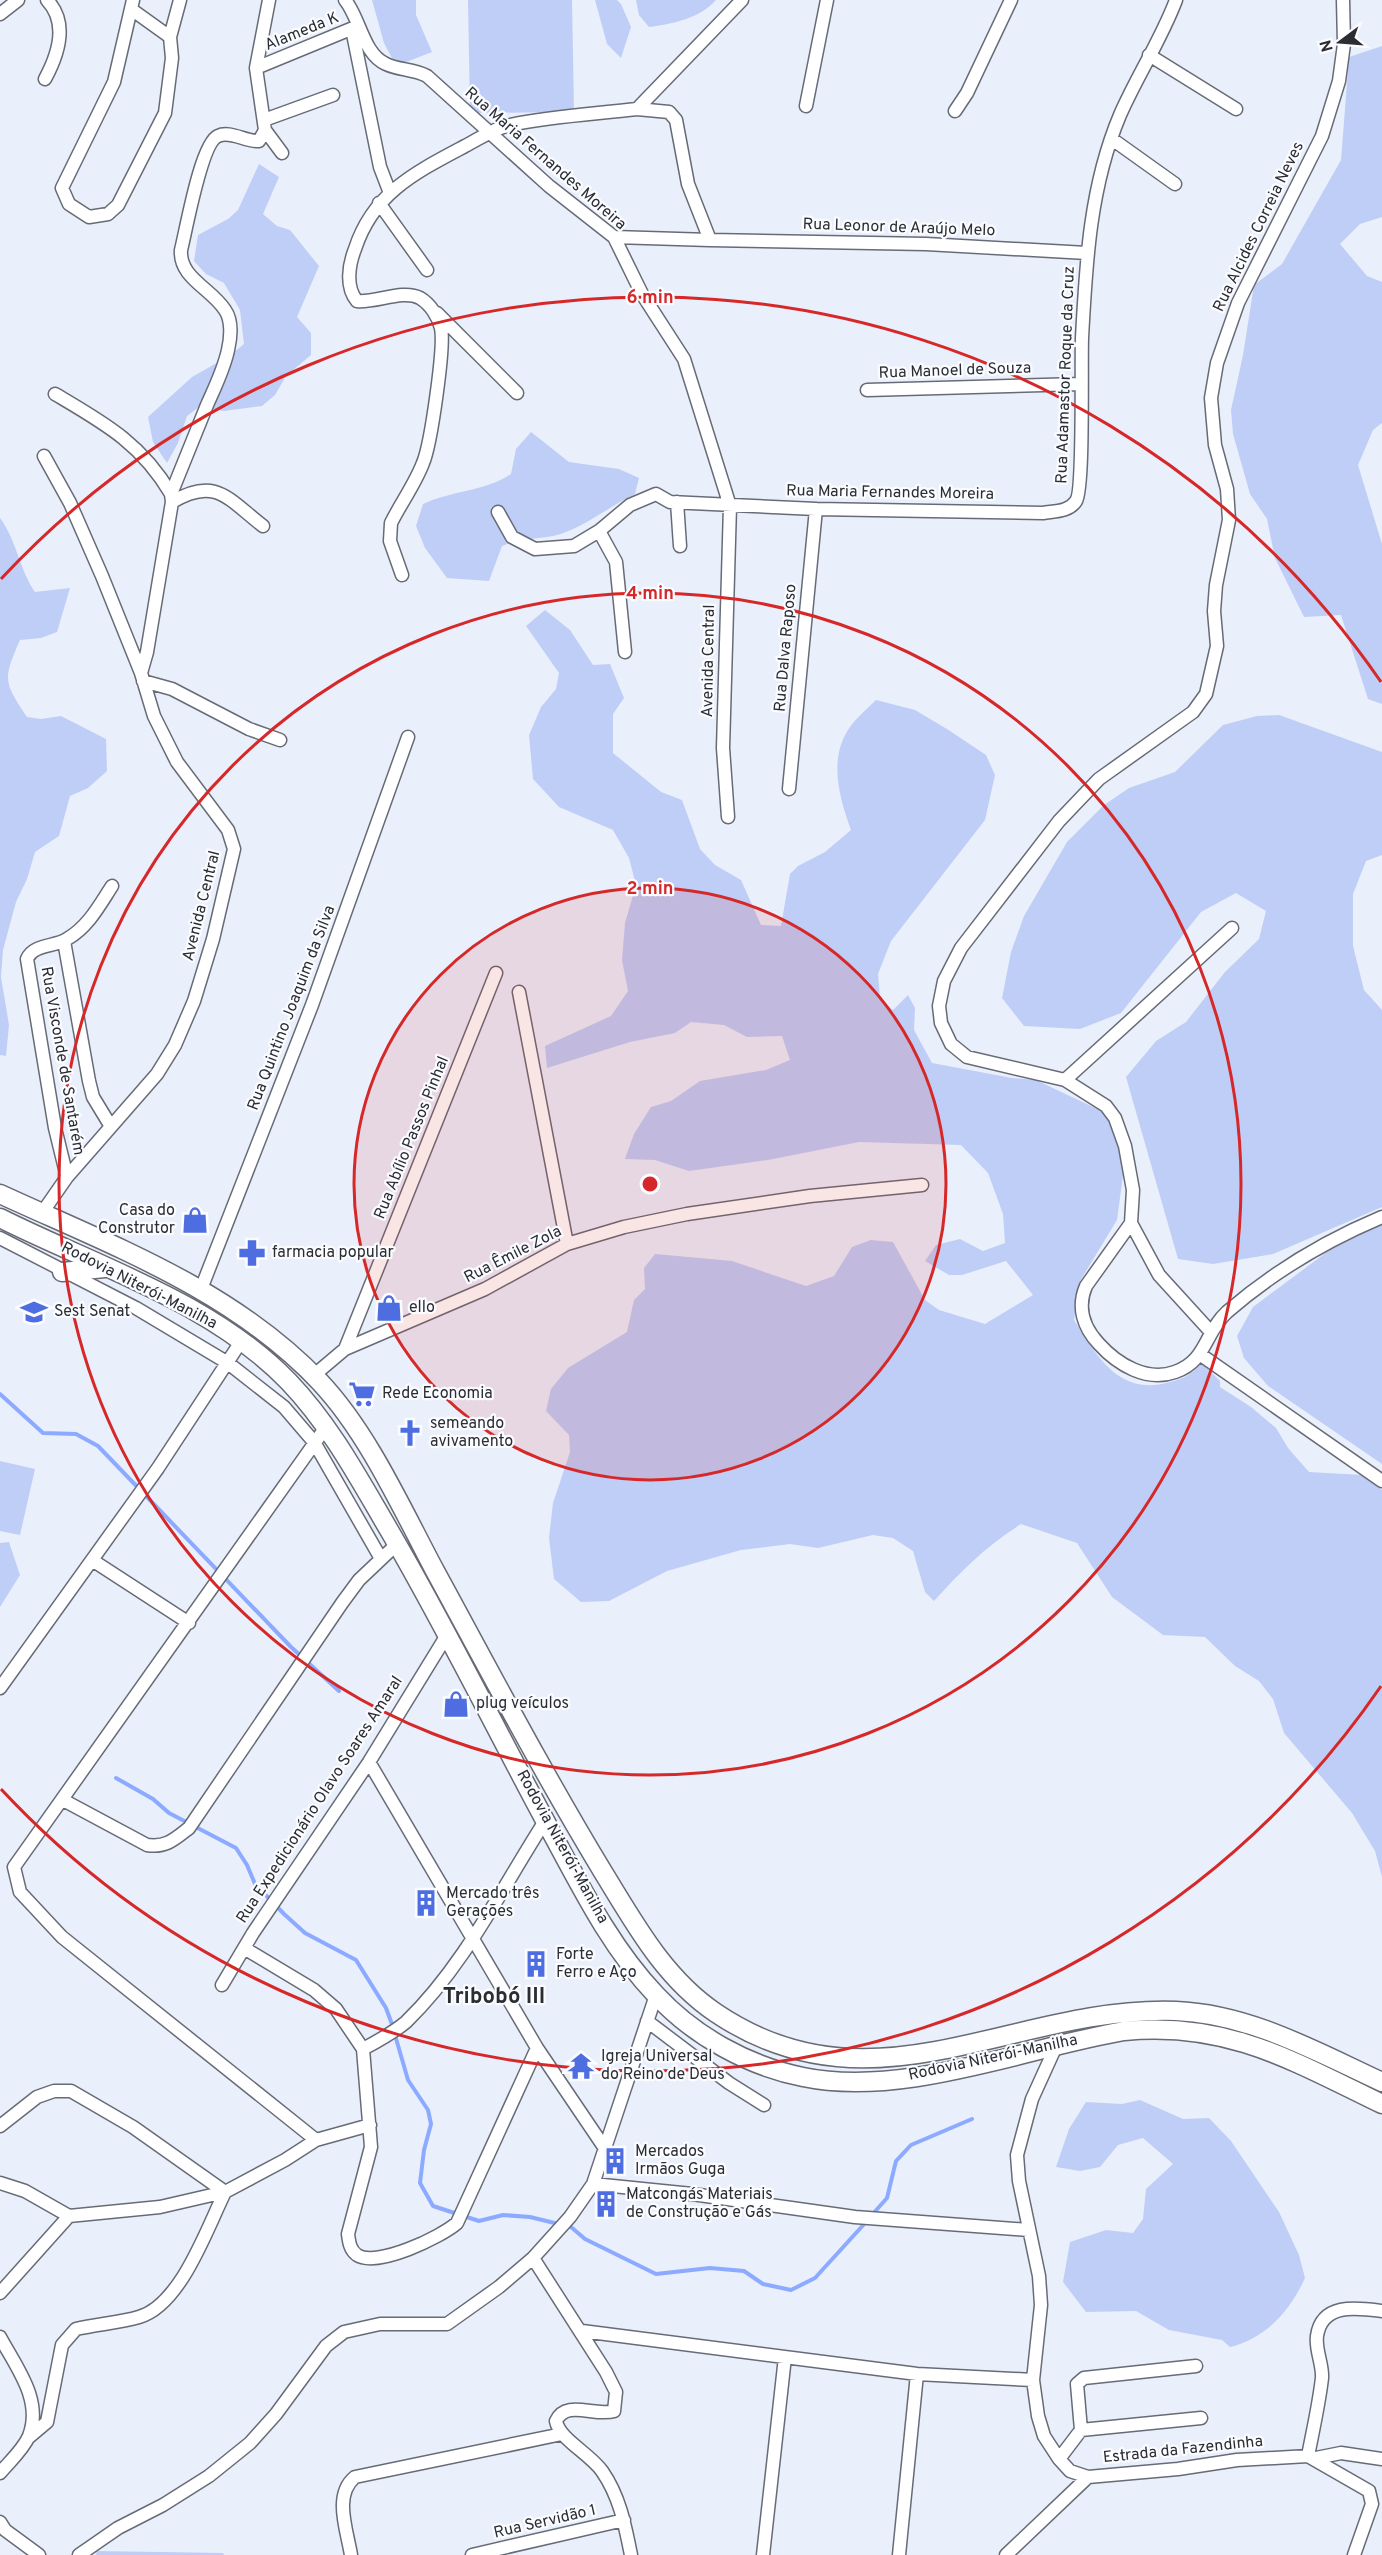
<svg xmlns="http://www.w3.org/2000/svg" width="1382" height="2555" font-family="Overpass,sans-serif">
  <rect width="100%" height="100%" fill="#eaeffc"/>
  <!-- green -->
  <path fill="#bfcef7" d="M 372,0 L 416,0 L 416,15 L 432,52 L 401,64 L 394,62 L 384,43 Z
    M 468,0 L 572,0 L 574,112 L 470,113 Z
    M 595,0 L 617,0 L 621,4 L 631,27 L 621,58 L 607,44 Z
    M 636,0 L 716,0 C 700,18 673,24 649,27 L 639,15 Z
    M 1382,46 L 1382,217 L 1360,224 L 1340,244 L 1367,276 L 1382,282 L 1382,423 L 1373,430 L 1358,465 L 1382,544 L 1382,704 L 1368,699 L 1341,615 L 1304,617 L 1275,558 L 1267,519 L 1250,494 L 1233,434 L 1231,410 L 1243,355 L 1254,285 L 1282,264 L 1341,160 L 1349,57 Z
    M 259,164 L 279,177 L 263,214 L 277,226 L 290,230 L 319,266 L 297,317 L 311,333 L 311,355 L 286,376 L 275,395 L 262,406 L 224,411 L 199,407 L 187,416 L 178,443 L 167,463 L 153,442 L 148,417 L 192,377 L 229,356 L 244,344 L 240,310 L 224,283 L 206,274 L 194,261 L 198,235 L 228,219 L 238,210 Z
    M 531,432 L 569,462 L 619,469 L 639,478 L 635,494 C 610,506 587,525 561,534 C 540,540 522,537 502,546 L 489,581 L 447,578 L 425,548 L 416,526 L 423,504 C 452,490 483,492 511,474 L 516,449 Z
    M 0,518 C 17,541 19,569 35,592 L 70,588 L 57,632 L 41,638 L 20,640 C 3,679 3,681 27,717 L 41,719 L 61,716 L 106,739 L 107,771 L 88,788 L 70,796 L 59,836 L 35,852 L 27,879 L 16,902 L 3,950 L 1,977 L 9,1025 L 6,1056 L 0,1055 Z
    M 545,610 L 570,630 L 593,665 L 610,664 L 624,698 L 613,714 L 613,753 L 661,792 L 682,800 L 700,849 L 715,865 L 741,880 L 761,925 L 781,926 L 790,874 L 798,866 L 825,852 L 851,830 C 839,797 828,758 850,727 C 857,717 868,708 876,700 L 915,710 L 947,729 L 986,755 L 995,775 L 985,820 L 891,941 L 878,974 L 880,999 L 893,1010 L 908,995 L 915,1008 L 914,1030 L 932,1063 L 1012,1078 L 1036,1080 L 1110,1115 L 1124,1168 L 1117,1220 L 1080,1281 L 1074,1320 C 1096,1355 1118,1395 1166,1383 C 1183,1379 1190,1376 1202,1363 L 1220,1381 L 1220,1387 L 1251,1407 L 1276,1428 L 1288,1448 L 1309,1472 L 1363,1475 L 1382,1490 L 1382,1877 L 1375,1851 L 1352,1813 L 1284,1733 L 1273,1699 L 1259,1681 L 1235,1666 L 1205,1637 L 1163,1635 L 1112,1597 L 1077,1543 L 1021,1524 C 986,1546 961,1571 934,1601 L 925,1592 L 913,1551 L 893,1538 L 873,1535 L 818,1548 L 790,1544 L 741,1550 L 667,1571 L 609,1601 L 581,1602 L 554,1579 L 549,1538 L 553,1503 L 570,1452 L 569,1435 L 546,1411 L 551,1389 L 568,1368 L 627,1332 L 634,1300 L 645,1289 L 644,1268 L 655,1254 L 732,1261 L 806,1286 L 834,1276 L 852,1247 L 871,1240 L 893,1242 L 925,1300 L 939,1310 L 985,1324 L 1033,1295 L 1006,1261 L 962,1275 L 949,1275 L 925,1261 L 936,1245 L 960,1239 L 983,1251 L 1005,1243 L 1003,1214 L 988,1173 L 961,1145 L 859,1142 L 768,1160 L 689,1171 L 655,1160 L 625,1159 L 634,1134 L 651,1107 L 671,1101 L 700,1081 L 766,1070 L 790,1060 L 782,1036 L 747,1037 L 724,1025 L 691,1022 L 675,1033 L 630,1042 L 547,1068 L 545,1046 L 611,1016 L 628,991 L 622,960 L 625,923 L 636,885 L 629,858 L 613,830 L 559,807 L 533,779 L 529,735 L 541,707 L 556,689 L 559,673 L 526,626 Z
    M 1279,715 L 1382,752 L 1382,855 L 1366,861 L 1353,894 L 1353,946 L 1364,990 L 1382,1010 L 1382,1207 L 1273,1254 L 1213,1264 L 1178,1259 L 1126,1077 L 1156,1041 L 1186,1022 L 1225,972 L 1259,939 L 1266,911 L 1236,893 L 1201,912 L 1121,1013 L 1080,1029 L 1024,1026 L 1002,998 L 1011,952 L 1024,916 L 1067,842 L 1104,805 L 1129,788 L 1175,772 L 1223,725 L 1257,716 Z
    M 1382,1225 L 1382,1464 L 1268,1386 L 1244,1358 L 1237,1336 L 1253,1307 L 1343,1240 Z
    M 0,1461 L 35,1469 L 20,1535 L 0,1531 Z
    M 9,1542 L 20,1575 L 0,1607 L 0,1543 Z
    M 1140,2100 L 1183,2119 L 1209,2118 L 1231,2141 L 1279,2212 L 1299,2255 L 1305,2278 C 1290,2311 1266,2338 1230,2347 L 1222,2340 L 1169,2330 L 1136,2311 L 1086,2312 L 1063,2282 L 1070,2242 L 1106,2230 L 1133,2233 L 1143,2219 L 1146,2189 L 1173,2164 L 1143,2138 L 1118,2145 L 1100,2167 L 1080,2171 L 1056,2167 L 1069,2129 L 1086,2102 L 1122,2104 Z
    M 97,2551 L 223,2553 L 224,2555 L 96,2555 Z"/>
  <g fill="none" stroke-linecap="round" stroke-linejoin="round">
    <!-- stream -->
    <path stroke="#8caaff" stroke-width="4" d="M 0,1394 L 43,1433 L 76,1434 L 98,1446 L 291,1647 L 339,1691
      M 116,1778 L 153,1799 L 169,1813 L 236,1848 L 247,1865 L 255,1884 L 284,1914 L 305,1933 L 356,1960 L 386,2008 L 393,2027
      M 395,2035 L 408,2080 L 428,2110 L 431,2124 L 424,2150 L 420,2183 L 433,2206 L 479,2221 L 503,2215 L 530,2217 L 571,2227 L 585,2239 L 656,2274 L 710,2268 L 744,2271 L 763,2284 L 791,2290 L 815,2278 L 866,2222
      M 871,2216 L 887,2198 L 896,2161 L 911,2145 L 972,2119"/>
    <defs>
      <path id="minor" d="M 133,0 L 114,82 L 62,188 L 69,204 L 89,217 L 108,214 L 118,205 L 165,113 L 172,58 L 170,37 L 180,0
        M 345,0 C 360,18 363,54 386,64 C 398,70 413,69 427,76 L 549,186 L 614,237 L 642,294 L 684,359 L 730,506 L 723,748 L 728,817
        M 742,0 L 637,109 L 669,112 L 676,120 L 688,184 L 710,240 L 926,244 L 1087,253
        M 131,9 L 170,37
        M 0,14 L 18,0
        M 352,29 L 380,167 L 390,193
        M 1149,55 L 1236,109
        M 256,68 L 358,26
        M 45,79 C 58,55 69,23 47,0
        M 806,106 L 827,0
        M 955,111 L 967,93 L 1011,0
        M 264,120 L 333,95
        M 265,130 L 282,153
        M 1112,139 L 1175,184
        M 379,203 L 427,270
        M 614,237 L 710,240
        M 437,313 L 517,393
        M 867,390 L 1080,384
        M 55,394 C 104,423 141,443 171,494 L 172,502 L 147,652 L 141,673
        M 171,494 C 183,465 195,435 207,405 C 215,387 224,369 228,350 C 231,337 232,320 225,310 C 211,288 179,278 181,250 C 186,231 201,143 218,136 C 230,130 246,142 259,141 L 265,130 L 256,68 L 269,0
        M 172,502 C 216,476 228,499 263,526
        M 677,502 L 680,546
        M 498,512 L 512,537 L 535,549 L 574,546 L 599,531 L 630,505 L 656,494 L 670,502 L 816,509 L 1043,513 C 1054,511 1069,512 1076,501 C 1084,490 1081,363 1082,338 C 1086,262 1090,186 1120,115 C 1137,76 1161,40 1176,0
        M 599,531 L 616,562 L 625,652
        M 402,575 L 390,541 L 391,523 C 401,503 415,484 423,463 C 431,444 445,346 441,328 C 438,316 430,304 420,298 C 403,289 376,303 357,301 C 345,287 349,264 355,249 C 373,193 416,172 465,146 C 479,139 494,128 510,125 C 552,116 595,114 637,109
        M 143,681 L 172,689 L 249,729 L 280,740
        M 789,789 L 816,509
        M 64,941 L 89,1081 L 93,1097 L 110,1125
        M 519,992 L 567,1244
        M 1065,1080 L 1232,928
        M 67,1177 L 55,1128 L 27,959 C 33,944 55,947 67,939 C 88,927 99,906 112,886
        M 42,1213 L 67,1177 L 157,1074 L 175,1045 L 194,1001 L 213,939 L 234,849 L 228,830 L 177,762 L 154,716 L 141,673 L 102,576 L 70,503 L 44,456
        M 1131,1223 L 1086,1286 C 1077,1307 1083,1327 1099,1344 C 1118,1365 1147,1382 1175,1372 C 1207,1361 1204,1333 1227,1312 C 1272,1273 1327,1240 1382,1217
        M 0,1238 L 136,1308 L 228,1363 L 284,1407 L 314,1442 L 380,1557
        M 201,1289 L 312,1005 L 408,737
        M 1210,1331 L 1159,1275 L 1131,1223 L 1133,1190 L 1125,1146 L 1115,1118 L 1106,1106 L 1065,1080 L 967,1057 L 951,1044 L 941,1023 L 939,1006 L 944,981 L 961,948 L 1059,821 L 1099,779 L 1193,712 L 1206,694 L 1217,646 L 1214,611 L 1216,585 L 1229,520 L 1227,489 L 1215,445 L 1211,398 L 1217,363 L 1238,303 L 1322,136 L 1339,81 L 1344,44 L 1343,0
        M 345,1349 L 496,973
        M 1201,1355 L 1382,1481
        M 313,1376 L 345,1349 L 485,1289 L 567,1244 L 624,1227 L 687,1214 L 810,1196 L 922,1185
        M 92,1560 L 189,1623
        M 0,1688 L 158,1468 L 242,1340
        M 369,1762 L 537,2048 L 606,2150
        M 63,1800 L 147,1845 C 166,1848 175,1839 189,1828 L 342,1603 L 359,1580 L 397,1544
        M 244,1948 L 314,1990 L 336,2009 L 363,2049 L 371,2147 L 348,2234 C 349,2242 350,2250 357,2255 C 377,2268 441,2237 457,2223 L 537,2048
        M 222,1985 L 253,1933 L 369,1762 L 447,1635
        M 647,2021 L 729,2083 L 764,2105
        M 1057,2044 L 1032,2099 L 1017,2155 L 1019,2181 L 1039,2276 L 1041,2305 L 1033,2380 L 1038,2416 L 1044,2436 L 1059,2459 L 1070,2471 L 1088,2477 L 1178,2469 L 1237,2460 L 1308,2456 L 1369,2491 L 1372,2504 L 1354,2555
        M 363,2049 C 378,2041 393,2033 406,2022 C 464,1966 502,1888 545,1821
        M 0,2126 L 37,2097 L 54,2091 L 71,2091 L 133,2127 L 225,2192 C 207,2228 181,2305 139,2317 C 119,2323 97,2324 76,2329 L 62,2345 L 47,2422 L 28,2438
        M 316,2140 L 62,1937 L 20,1892 L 14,1867 L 326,1427
        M 0,2183 L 25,2191 L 69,2216
        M 593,2184 L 692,2194 L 855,2217 L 1028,2230
        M 533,2258 L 606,2372 L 616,2392 L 614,2411 C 595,2417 566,2399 556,2421 C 559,2439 589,2453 602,2471 C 620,2497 625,2525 631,2555
        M 0,2293 L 69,2216 L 160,2207 L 225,2192 L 285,2160 L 316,2140 L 370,2125
        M 582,2331 L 917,2374 L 1033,2380
        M 0,2337 C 16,2367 43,2400 29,2436 C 23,2450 9,2462 0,2473
        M 1196,2366 L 1084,2378 L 1077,2384 L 1081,2430 L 1201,2418
        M 1308,2456 C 1313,2430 1319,2404 1322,2378 C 1323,2364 1315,2350 1317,2336 C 1322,2302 1358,2308 1382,2311
        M 1316,2458 L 1341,2453 L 1382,2459
        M 1059,2459 L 1081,2430
        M 0,2522 L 5,2530 L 39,2555
        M 79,2555 L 118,2528 L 163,2505 L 209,2476 L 250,2443 L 276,2414 L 326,2346 L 344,2332 L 380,2324 L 447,2324 L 499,2287 L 533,2258 L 570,2217 L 593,2184 L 656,1995
        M 351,2555 C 347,2530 333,2495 355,2477 L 562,2434
        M 472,2555 L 624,2520
        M 763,2555 L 785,2357
        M 899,2555 L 917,2374
        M 1006,2555 L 1088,2477"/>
      <path id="highway" d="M 0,1194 C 113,1246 233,1290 320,1382 C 368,1433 401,1507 434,1569 C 489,1670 543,1773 603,1872 C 635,1924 664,1978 716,2013 C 873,2119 1013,2005 1176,2011 C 1250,2014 1317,2052 1382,2082
        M 0,1218 C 98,1267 212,1302 289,1382 C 331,1426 359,1479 389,1530 C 448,1631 499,1736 555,1839 C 584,1893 613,1950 656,1995 C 694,2036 748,2066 803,2077 C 903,2098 1025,2048 1124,2031 C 1227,2021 1293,2061 1382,2104
        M 62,1272 L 105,1268"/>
    </defs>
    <!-- minor casing -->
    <use href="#minor" stroke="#676b76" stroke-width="15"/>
    <!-- highway casing -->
    <use href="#highway" stroke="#676b76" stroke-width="21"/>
    <!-- minor -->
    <use href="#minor" stroke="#fff" stroke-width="12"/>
    <!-- highway -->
    <use href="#highway" stroke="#fff" stroke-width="18"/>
  </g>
  <!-- distance rings -->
  <circle cx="650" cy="1184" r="296" fill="#d62828" fill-opacity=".12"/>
  <g fill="none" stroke="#d62828" stroke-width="3">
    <circle cx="650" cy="1184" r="296"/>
    <circle cx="650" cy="1184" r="591"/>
    <path d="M1381 1686A887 887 0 0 1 1 1789M1 579A887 887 0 0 1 1381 682"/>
  </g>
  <!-- icons -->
  <defs>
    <symbol id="shop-bare" viewBox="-9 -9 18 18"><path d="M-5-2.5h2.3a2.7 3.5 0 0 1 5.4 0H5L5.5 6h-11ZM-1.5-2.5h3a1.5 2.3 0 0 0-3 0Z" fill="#4d6de1" stroke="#fbfcff" stroke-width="2.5" paint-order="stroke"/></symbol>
    <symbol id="pharmacy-bare" viewBox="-9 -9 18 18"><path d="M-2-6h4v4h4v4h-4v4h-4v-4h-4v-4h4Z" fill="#4d6de1" stroke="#fbfcff" stroke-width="2.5" paint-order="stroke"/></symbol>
    <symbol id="school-bare" viewBox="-9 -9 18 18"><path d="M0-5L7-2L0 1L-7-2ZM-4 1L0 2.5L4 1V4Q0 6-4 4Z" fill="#4d6de1" stroke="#fbfcff" stroke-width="2.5" paint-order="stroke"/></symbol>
    <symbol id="supermarket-bare" viewBox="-9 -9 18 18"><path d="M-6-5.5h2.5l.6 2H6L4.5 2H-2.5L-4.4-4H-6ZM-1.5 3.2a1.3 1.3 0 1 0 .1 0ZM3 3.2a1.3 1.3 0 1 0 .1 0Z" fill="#4d6de1" stroke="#fbfcff" stroke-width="2.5" paint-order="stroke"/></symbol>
    <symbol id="church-bare" viewBox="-9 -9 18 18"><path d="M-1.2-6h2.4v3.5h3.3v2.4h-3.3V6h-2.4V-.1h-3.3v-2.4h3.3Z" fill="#4d6de1" stroke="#fbfcff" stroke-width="2.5" paint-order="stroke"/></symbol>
    <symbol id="building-bare" viewBox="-9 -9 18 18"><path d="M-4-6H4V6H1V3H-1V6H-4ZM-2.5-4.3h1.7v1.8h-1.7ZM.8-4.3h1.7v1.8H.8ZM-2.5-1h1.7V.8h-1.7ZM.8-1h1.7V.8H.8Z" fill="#4d6de1" stroke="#fbfcff" stroke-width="2.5" paint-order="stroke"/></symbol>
    <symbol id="temple-bare" viewBox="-9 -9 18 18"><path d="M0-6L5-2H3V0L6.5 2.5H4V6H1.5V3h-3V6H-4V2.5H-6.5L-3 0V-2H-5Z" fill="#4d6de1" stroke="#fbfcff" stroke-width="2.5" paint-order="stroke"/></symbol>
  </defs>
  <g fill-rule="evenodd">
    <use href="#shop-bare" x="176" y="1201" width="38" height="38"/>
    <use href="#pharmacy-bare" x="233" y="1234" width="38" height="38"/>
    <use href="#shop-bare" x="370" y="1289" width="38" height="38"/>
    <use href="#school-bare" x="15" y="1293" width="38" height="38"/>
    <use href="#supermarket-bare" x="343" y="1375" width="38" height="38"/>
    <use href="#church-bare" x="391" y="1414" width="38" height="38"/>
    <use href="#shop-bare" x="437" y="1685" width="38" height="38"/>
    <use href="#building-bare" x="407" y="1884" width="38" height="38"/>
    <use href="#building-bare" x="517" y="1945" width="38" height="38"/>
    <use href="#temple-bare" x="562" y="2047" width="38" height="38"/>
    <use href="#building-bare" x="596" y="2142" width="38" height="38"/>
    <use href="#building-bare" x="587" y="2185" width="38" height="38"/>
  </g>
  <g text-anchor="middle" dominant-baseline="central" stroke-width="4.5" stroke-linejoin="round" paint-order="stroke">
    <!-- street labels -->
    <g font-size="16" fill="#2b2d32" stroke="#fbfcff">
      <text transform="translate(302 32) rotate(-22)">Alameda K</text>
      <text transform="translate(545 159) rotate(41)">Rua Maria Fernandes Moreira</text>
      <text transform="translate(1259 227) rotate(-64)">Rua Alcides Correia Neves</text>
      <text transform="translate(899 228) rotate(2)">Rua Leonor de Araújo Melo</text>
      <text transform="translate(955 371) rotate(-2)">Rua Manoel de Souza</text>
      <text transform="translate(1066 375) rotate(-88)">Rua Adamastor Roque da Cruz</text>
      <text transform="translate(890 493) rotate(1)">Rua Maria Fernandes Moreira</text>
      <text transform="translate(786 648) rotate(-85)">Rua Dalva Raposo</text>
      <text transform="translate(709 661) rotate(-89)">Avenida Central</text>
      <text transform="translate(202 906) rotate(-76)">Avenida Central</text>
      <text transform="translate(292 1008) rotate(-69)">Rua Quintino Joaquim da Silva</text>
      <text transform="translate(62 1061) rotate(80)">Rua Visconde de Santarém</text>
      <text transform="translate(412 1138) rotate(-68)">Rua Abílio Passos Pinhal</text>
      <text transform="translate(513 1255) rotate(-27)">Rua Êmile Zola</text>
      <text transform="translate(139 1286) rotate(27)">Rodovia Niterói-Manilha</text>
      <text transform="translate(320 1800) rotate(-57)">Rua Expedicionário Olavo Soares Amaral</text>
      <text transform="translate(562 1847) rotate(61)">Rodovia Niterói-Manilha</text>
      <text transform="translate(993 2058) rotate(-12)">Rodovia Niterói-Manilha</text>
      <text transform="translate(1183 2450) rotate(-6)">Estrada da Fazendinha</text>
      <text transform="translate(545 2522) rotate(-13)">Rua Servidão 1</text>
    </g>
    <!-- poi labels -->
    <g font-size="16" fill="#2b2d32" stroke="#fbfcff" text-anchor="start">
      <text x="175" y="1211" text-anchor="end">Casa do<tspan x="175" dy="18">Construtor</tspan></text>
      <text x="272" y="1253">farmacia popular</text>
      <text x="409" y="1308">ello</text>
      <text x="54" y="1312">Sest Senat</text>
      <text x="382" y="1394">Rede Economia</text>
      <text x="430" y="1424">semeando<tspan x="430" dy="18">avivamento</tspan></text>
      <text x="476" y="1704">plug veículos</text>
      <text x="446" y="1894">Mercado três<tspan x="446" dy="18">Gerações</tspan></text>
      <text x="556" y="1955">Forte<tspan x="556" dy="18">Ferro e Aço</tspan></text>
      <text x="601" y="2057">Igreja Universal<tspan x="601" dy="18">do Reino de Deus</tspan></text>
      <text x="635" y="2152">Mercados<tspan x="635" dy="18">Irmãos Guga</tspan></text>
      <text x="626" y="2195">Matcongás Materiais<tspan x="626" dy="18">de Construção e Gás</tspan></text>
    </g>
    <!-- district labels -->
    <g font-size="22" font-weight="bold" fill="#2b2d32" stroke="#fbfcff">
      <text x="494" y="1997">Tribobó III</text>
    </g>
  </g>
  <circle cx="650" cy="1184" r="9" fill="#d62828" stroke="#fbfcff" stroke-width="3"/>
  <g font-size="18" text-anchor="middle" font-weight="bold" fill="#d62828" stroke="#fbfcff" stroke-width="4.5" stroke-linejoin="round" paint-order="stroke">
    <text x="650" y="303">6 min</text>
    <text x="650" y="599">4 min</text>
    <text x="650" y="894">2 min</text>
  </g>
  <!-- north arrow -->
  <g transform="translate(1340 42) rotate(254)" stroke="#fbfcff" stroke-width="4.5" paint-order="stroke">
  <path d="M0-4.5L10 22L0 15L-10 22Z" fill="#2b2d32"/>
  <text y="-9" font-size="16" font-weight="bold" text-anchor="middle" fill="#2b2d32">N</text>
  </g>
</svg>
